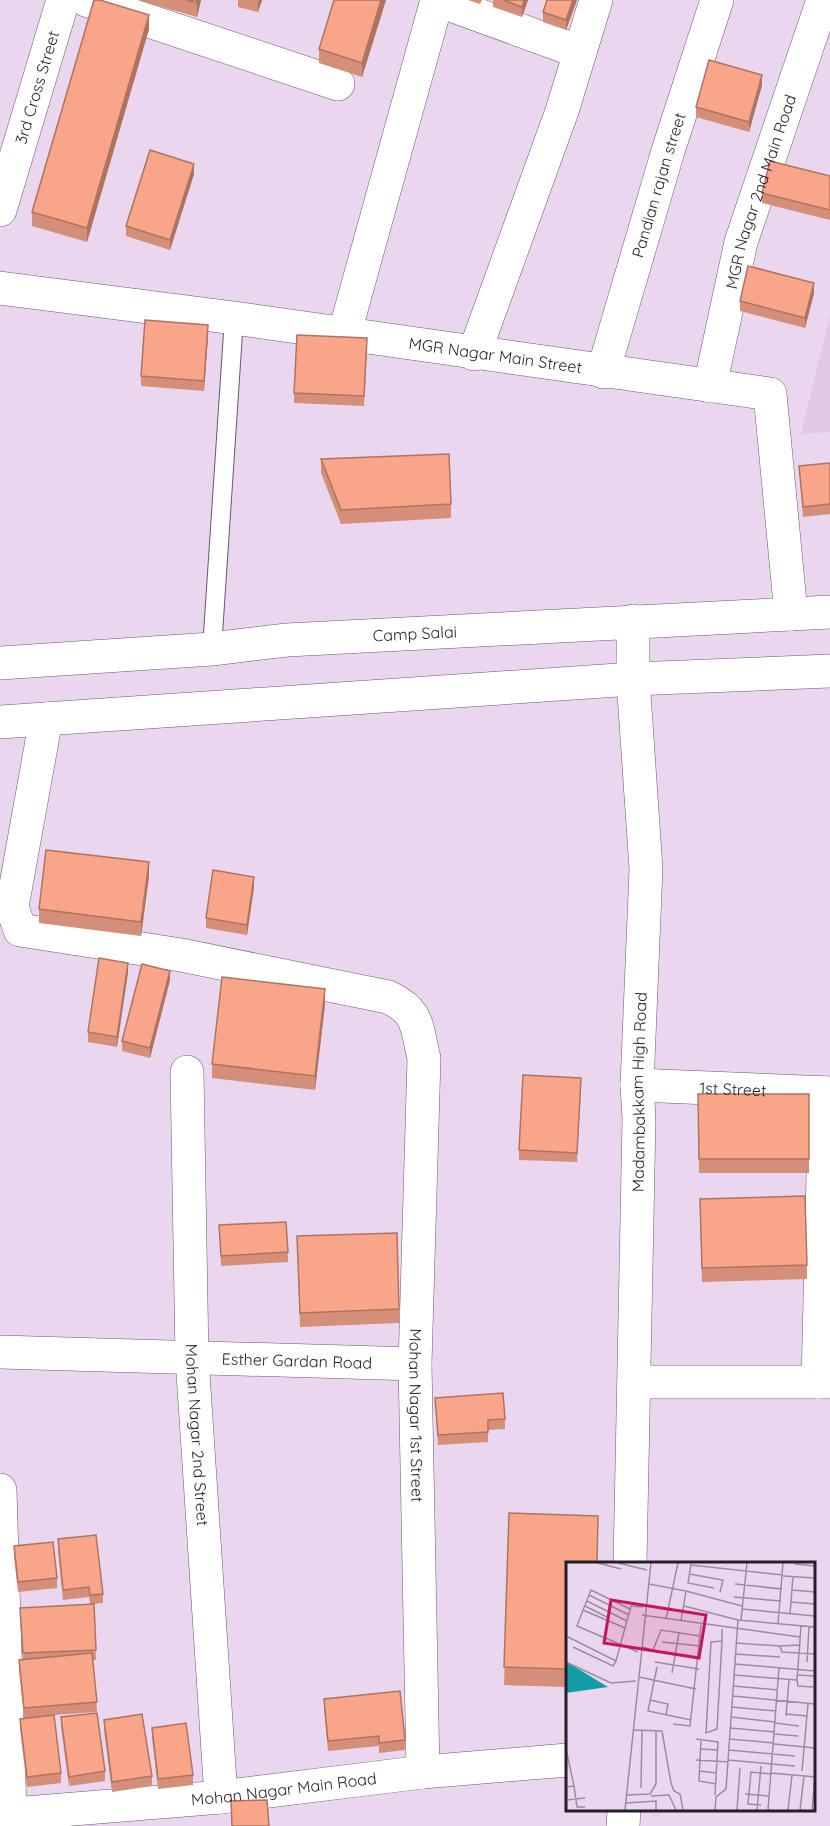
<svg xmlns="http://www.w3.org/2000/svg" width="830" height="1826" font-family="Quicksand,sans-serif">
  <rect width="100%" height="100%" fill="#ebd6ef"/>
  <!-- built -->
  <path fill="#e2c8e6" d="M 830,316 L 830,432 L 801,434 Z"/>
  <g fill="none" stroke-linecap="round" stroke-linejoin="round">
    <defs>
      <path id="lane" d="M 212,649 L 234,318"/>
      <g id="street">
        <path d="M 86,0 L 338,84"/>
        <path d="M 437,0 L 580,52"/>
        <path id="s1" d="M 0,210 L 63,0"/>
        <path id="s2" d="M 0,288 L 234,318 L 770,394 L 791,614"/>
        <path d="M 344,335 L 437,0"/>
        <path d="M 474,354 L 562,111 L 596,0"/>
        <path id="s3" d="M 603,372 L 668,151 L 717,0"/>
        <path id="s4" d="M 710,386 L 741,242 L 823,0"/>
        <path id="s5" d="M 46,719 L 12,907 L 20,930 L 181,955 L 388,997 C 420,1012 416,1027 424,1058 L 415,1364 L 423,1772"/>
        <path id="s6" d="M 187,1072 L 192,1358 L 221,1797"/>
        <path id="s7" d="M 637,1085 L 830,1093"/>
        <path id="s8" d="M 0,1352 L 415,1364"/>
        <path d="M 634,1382 L 830,1382"/>
        <path d="M 818,1382 L 825,1093"/>
        <path d="M 0,1490 L 10,1814"/>
        <path id="s9" d="M 630,1564 L 639,1119 L 637,1085 L 646,869 L 633,679 L 633,621"/>
        <path id="s10" d="M 0,1815 L 221,1797 L 423,1772 L 568,1760"/>
        <path d="M 623,1826 L 624,1810"/>
      </g>
      <g id="primary">
        <path id="s11" d="M 0,663 L 212,649 L 287,640 L 830,612"/>
        <path d="M 0,722 L 633,679 L 830,671"/>
      </g>
    </defs>
    <!-- lane casing -->
    <use href="#lane" stroke="#6a586d" stroke-width="20"/>
    <!-- street casing -->
    <use href="#street" stroke="#6a586d" stroke-width="34"/>
    <!-- primary casing -->
    <use href="#primary" stroke="#6a586d" stroke-width="34"/>
    <!-- lane -->
    <use href="#lane" stroke="#fff" stroke-width="18"/>
    <!-- street -->
    <use href="#street" stroke="#fff" stroke-width="33"/>
    <!-- primary -->
    <use href="#primary" stroke="#fff" stroke-width="33"/>
  </g>
  <!-- wall -->
  <path fill="#d58e77" d="M 138,0 L 201,0 L 197,17 Z
    M 238,0 L 262,0 L 258,12 L 238,7 Z
    M 386,0 L 362,77 L 319,63 L 319,49 Z
    M 468,0 L 482,0 L 480,4 Z
    M 493,0 L 528,0 L 522,17 L 493,7 Z
    M 577,0 L 566,30 L 543,22 L 543,12 Z
    M 149,29 L 87,242 L 32,226 L 32,212 Z
    M 762,85 L 749,132 L 696,117 L 696,107 Z
    M 194,174 L 170,250 L 126,236 L 126,226 Z
    M 830,176 L 830,220 L 762,203 L 762,193 Z
    M 814,293 L 805,328 L 740,311 L 740,301 Z
    M 208,335 L 204,391 L 141,386 L 141,376 Z
    M 367,348 L 364,406 L 294,403 L 294,393 Z
    M 321,459 L 451,504 L 451,518 L 341,524 L 321,473 Z
    M 830,463 L 830,514 L 803,517 L 799,466 Z
    M 149,876 L 141,936 L 39,923 L 39,909 Z
    M 254,887 L 247,935 L 206,928 L 206,918 Z
    M 128,972 L 117,1047 L 88,1042 L 88,1032 Z
    M 170,980 L 150,1058 L 122,1051 L 122,1041 Z
    M 325,1004 L 315,1090 L 212,1078 L 212,1064 Z
    M 581,1088 L 577,1162 L 519,1160 L 519,1150 Z
    M 698,1094 L 809,1094 L 809,1173 L 699,1173 Z
    M 700,1213 L 807,1265 L 807,1279 L 702,1282 Z
    M 219,1225 L 288,1252 L 288,1262 L 221,1266 Z
    M 297,1236 L 399,1309 L 399,1323 L 300,1327 Z
    M 435,1398 L 505,1419 L 505,1429 L 488,1430 L 488,1442 L 438,1445 Z
    M 509,1513 L 598,1516 L 597,1563 L 567,1563 L 567,1687 L 504,1685 Z
    M 58,1539 L 103,1594 L 103,1603 L 94,1604 L 96,1660 L 93,1660 L 97,1712 L 54,1715 L 61,1773 L 61,1783 L 27,1787 L 20,1729 L 20,1719 L 50,1716 L 24,1718 L 19,1669 L 19,1660 L 23,1659 L 20,1608 L 90,1604 L 89,1597 L 63,1600 L 58,1549 Z
    M 14,1546 L 57,1578 L 57,1588 L 18,1592 L 14,1556 Z
    M 324,1699 L 405,1740 L 405,1750 L 379,1753 L 379,1746 L 328,1751 L 324,1709 Z
    M 61,1717 L 105,1771 L 105,1781 L 69,1786 L 61,1727 Z
    M 104,1720 L 152,1776 L 152,1786 L 112,1792 L 104,1730 Z
    M 152,1728 L 193,1775 L 193,1785 L 158,1789 L 152,1738 Z"/>
  <!-- shaded-wall -->
  <path fill="#ae7461" d="M 197,0 L 201,0 L 197,17 Z
    M 259,0 L 262,0 L 258,12 L 258,2 Z
    M 381,0 L 386,0 L 362,77 L 362,63 Z
    M 524,0 L 528,0 L 522,17 L 522,7 Z
    M 573,0 L 577,0 L 566,30 L 566,20 Z
    M 149,15 L 149,29 L 87,242 L 87,228 Z
    M 762,75 L 762,85 L 749,132 L 749,122 Z
    M 194,164 L 194,174 L 170,250 L 170,240 Z
    M 814,283 L 814,293 L 805,328 L 805,318 Z
    M 208,325 L 208,335 L 204,391 L 204,381 Z
    M 149,862 L 149,876 L 141,936 L 141,922 Z
    M 254,877 L 254,887 L 247,935 L 247,925 Z
    M 128,963 L 128,972 L 117,1047 L 117,1037 Z
    M 170,971 L 170,980 L 150,1058 L 150,1048 Z
    M 325,989 L 325,1004 L 315,1090 L 315,1076 Z"/>
  <!-- building -->
  <path fill="#f8a58a" stroke="#ae7461" stroke-width="1.5" d="M 94,0 L 100,0 L 149,15 L 87,228 L 32,212 Z
    M 187,0 L 197,0 L 197,3 Z
    M 334,0 L 381,0 L 362,63 L 319,49 Z
    M 503,0 L 524,0 L 522,7 Z
    M 547,0 L 573,0 L 566,20 L 543,12 Z
    M 709,60 L 762,75 L 749,122 L 696,107 Z
    M 150,150 L 194,164 L 170,240 L 126,226 Z
    M 770,161 L 830,176 L 830,210 L 762,193 Z
    M 748,266 L 814,283 L 805,318 L 740,301 Z
    M 145,320 L 208,325 L 204,381 L 141,376 Z
    M 297,335 L 367,338 L 364,396 L 294,393 Z
    M 449,454 L 451,504 L 341,510 L 321,459 Z
    M 830,463 L 830,504 L 803,507 L 799,466 Z
    M 46,850 L 149,862 L 141,922 L 39,909 Z
    M 213,870 L 254,877 L 247,925 L 206,918 Z
    M 99,958 L 128,963 L 117,1037 L 88,1032 Z
    M 142,964 L 170,971 L 150,1048 L 122,1041 Z
    M 222,977 L 325,989 L 315,1076 L 212,1064 Z
    M 523,1075 L 581,1078 L 577,1153 L 519,1150 Z
    M 698,1094 L 809,1094 L 809,1159 L 699,1159 Z
    M 805,1196 L 807,1265 L 702,1268 L 700,1199 Z
    M 286,1222 L 288,1252 L 221,1256 L 219,1225 Z
    M 397,1233 L 399,1309 L 300,1313 L 297,1236 Z
    M 503,1393 L 505,1419 L 488,1420 L 488,1432 L 438,1435 L 435,1398 Z
    M 509,1513 L 598,1516 L 597,1563 L 567,1563 L 567,1669 L 504,1667 Z
    M 96,1535 L 103,1594 L 90,1595 L 89,1587 L 63,1590 L 58,1539 Z
    M 53,1542 L 57,1578 L 18,1582 L 14,1546 Z
    M 94,1604 L 96,1650 L 23,1653 L 20,1608 Z
    M 92,1653 L 97,1702 L 24,1708 L 19,1660 Z
    M 400,1691 L 405,1740 L 379,1743 L 379,1736 L 328,1741 L 324,1699 Z
    M 97,1713 L 105,1771 L 69,1777 L 61,1717 Z
    M 142,1714 L 152,1776 L 112,1782 L 104,1720 Z
    M 54,1715 L 61,1773 L 27,1777 L 20,1719 Z
    M 186,1723 L 193,1775 L 158,1779 L 152,1728 Z
    M 267,1800 L 269,1826 L 232,1826 L 231,1801 Z"/>
  <g text-anchor="middle" dominant-baseline="central" stroke-width="4.5" stroke-linejoin="round" paint-order="stroke">
    <!-- street labels -->
    <g font-size="16" fill="#261e27" stroke="#f8e3fc">
      <text stroke="none"><textPath href="#s1" startOffset="128">3rd Cross Street</textPath></text>
      <text stroke="none"><textPath href="#s3" startOffset="195">Pandian rajan street</textPath></text>
      <text stroke="none"><textPath href="#s4" startOffset="201">MGR Nagar 2nd Main Road</textPath></text>
      <text stroke="none"><textPath href="#s2" startOffset="500">MGR Nagar Main Street</textPath></text>
      <text stroke="none"><textPath href="#s11" startOffset="416">Camp Salai</textPath></text>
      <text stroke="none"><textPath href="#s7" startOffset="96">1st Street</textPath></text>
      <text stroke="none"><textPath href="#s9" startOffset="472">Madambakkam High Road</textPath></text>
      <text stroke="none"><textPath href="#s8" startOffset="297">Esther Gardan Road</textPath></text>
      <text stroke="none"><textPath href="#s5" startOffset="1022">Mohan Nagar 1st Street</textPath></text>
      <text stroke="none"><textPath href="#s6" startOffset="363">Mohan Nagar 2nd Street</textPath></text>
      <text stroke="none"><textPath href="#s10" startOffset="285">Mohan Nagar Main Road</textPath></text>
    </g>
  </g>
  <!-- overview -->
  <g transform="translate(566 1562)">
    <rect width="249" height="249" fill="#ebd6ef"/>
    <path d="M 0,98 L 1,100 L 42,125 L 0,131 Z" fill="#129ea6"/>
    <path fill="none" stroke="#9c8c9f" stroke-width="1.5" d="M 32,1 L 55,7M 52,1 L 81,8M 125,2 L 122,21 L 148,26M 229,2 L 249,4M 125,3 L 217,13M 123,12 L 157,18 L 154,30M 217,14 L 249,16M 83,22 L 120,29 L 115,59M 169,22 L 216,27M 226,28 L 249,30M 120,29 L 176,44M 23,33 L 63,53M 168,35 L 215,39M 21,39 L 61,59M 225,40 L 249,42M 19,44 L 43,56M 118,44 L 172,58 L 249,65M 176,47 L 249,54M 17,48 L 11,64 L 72,90M 224,52 L 227,14M 76,53 L 234,75M 100,57 L 112,1M 175,58 L 181,1M 212,61 L 217,1M 59,66 L 17,48 L 25,28 L 64,47M 0,74 L 50,99 L 65,44 L 77,45M 156,79 L 151,167 L 140,171 L 145,80 L 156,79 L 156,67M 96,80 L 134,84M 170,81 L 214,84 L 216,90 L 249,92M 214,84 L 233,83M 7,85 L 47,104 L 50,99M 76,85 L 87,88 L 95,68 L 134,74M 94,90 L 133,96M 169,92 L 214,95M 0,100 L 45,121 L 70,119M 89,100 L 133,107M 241,100 L 243,65M 169,102 L 249,109M 91,105 L 82,149 L 125,158M 106,111 L 113,71M 168,113 L 231,118M 231,113 L 249,114M 73,115 L 130,127M 231,118 L 235,64M 231,118 L 232,124 L 247,125M 167,124 L 212,128M 167,134 L 249,142M 84,138 L 102,142 L 100,153M 166,145 L 210,149M 220,152 L 241,154M 220,154 L 223,118M 165,155 L 209,160M 209,161 L 233,164M 107,162 L 124,164 L 135,63M 164,166 L 209,170M 68,168 L 96,169 L 105,221 L 108,229 L 114,232 L 117,248M 209,172 L 232,174M 130,177 L 152,180 L 149,233M 135,177 L 133,219 L 150,222M 163,177 L 208,181M 208,182 L 249,186M 0,187 L 8,224M 134,187 L 152,188M 163,188 L 229,194M 130,198 L 162,200M 162,198 L 206,202M 206,202 L 229,204M 133,209 L 151,211M 236,209 L 242,142M 205,211 L 249,215 L 246,248M 0,225 L 8,224 L 11,245 L 19,245M 75,226 L 76,168M 179,232 L 203,234M 61,233 L 84,232 L 90,222 L 90,169M 85,234 L 103,233 L 110,248M 0,238 L 19,236M 60,241 L 90,239 L 90,248M 195,243 L 182,242 L 185,210 L 205,212M 59,248 L 85,1M 149,248 L 150,235 L 160,227 L 172,58M 171,248 L 174,206M 191,248 L 195,204M 202,248 L 213,106M 222,248 L 226,213M 234,248 L 238,214"/>
    <path fill="#c2185b" fill-opacity="0.15" stroke="#c2185b" stroke-width="3" d="M 45,38 L 140,53 L 133,96 L 38,81 Z"/>
    <rect width="249" height="249" fill="none" stroke="#261e27" stroke-width="3"/>
  </g>
</svg>
